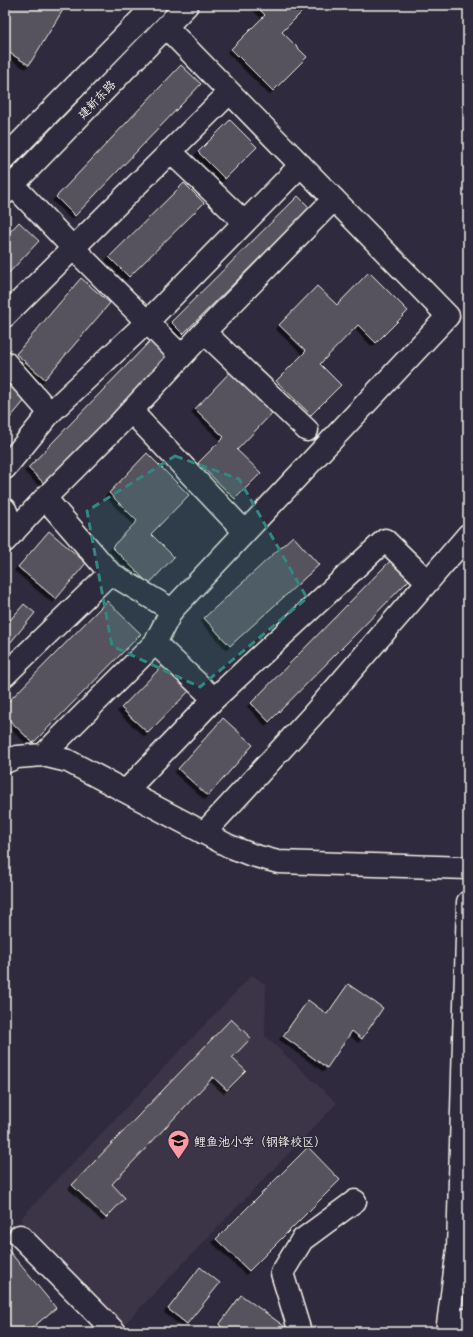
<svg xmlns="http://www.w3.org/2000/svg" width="473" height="1337" font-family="'Playpen Sans','LXGW WenKai TC',sans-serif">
  <defs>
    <filter id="shadow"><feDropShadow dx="-3.5" dy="3.5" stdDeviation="0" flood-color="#0009"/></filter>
  </defs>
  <rect width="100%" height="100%" fill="#2f2a3d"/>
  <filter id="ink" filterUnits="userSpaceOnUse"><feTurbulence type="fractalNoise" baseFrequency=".025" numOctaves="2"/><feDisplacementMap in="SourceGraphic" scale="8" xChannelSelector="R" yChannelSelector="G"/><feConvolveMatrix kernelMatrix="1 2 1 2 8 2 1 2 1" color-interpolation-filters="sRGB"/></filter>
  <g filter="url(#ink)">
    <!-- built -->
    <path fill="#3b3647" d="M 252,975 L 266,985 L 265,1036 L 337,1103 L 124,1325 L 20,1219 Z"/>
    <!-- building -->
    <path fill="#56525f" stroke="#f4f1e8" filter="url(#shadow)" d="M 5,5 L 66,5 L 29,65 L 5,50 Z
      M 255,5 L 309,5 L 282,32 L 307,57 L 273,91 L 231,49 L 265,15 Z
      M 181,65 L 201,84 L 75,216 L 56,197 Z
      M 230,120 L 257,147 L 225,179 L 198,152 Z
      M 184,183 L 204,203 L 129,277 L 109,257 Z
      M 298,196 L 310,208 L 183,334 L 171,322 Z
      M 19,222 L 39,241 L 5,277 L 5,237 Z
      M 369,272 L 408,311 L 376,343 L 358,325 L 320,364 L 341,385 L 311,415 L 276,381 L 306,351 L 279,325 L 317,286 L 337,305 Z
      M 81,278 L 110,303 L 45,379 L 16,354 Z
      M 151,340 L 169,357 L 47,486 L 28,468 Z
      M 233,369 L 275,410 L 237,450 L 261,473 L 235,499 L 198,463 L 224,437 L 195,409 Z
      M 5,381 L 26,399 L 5,424 Z
      M 147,453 L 189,495 L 151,534 L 174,557 L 149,584 L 112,547 L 137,521 L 109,493 Z
      M 49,531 L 86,563 L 56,599 L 18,567 Z
      M 293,536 L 319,565 L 230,646 L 204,618 Z
      M 390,561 L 409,580 L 269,722 L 251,703 Z
      M 107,601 L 141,634 L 33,743 L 5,716 L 5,705 Z
      M 24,604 L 35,613 L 10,643 L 5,639 L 5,626 Z
      M 166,662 L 192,688 L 148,733 L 121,708 Z
      M 223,718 L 253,745 L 208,796 L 178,769 Z
      M 348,984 L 383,1008 L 362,1039 L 352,1031 L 327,1068 L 283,1036 L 308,1000 L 327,1014 Z
      M 231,1019 L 251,1038 L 232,1058 L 246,1071 L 227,1090 L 213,1077 L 112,1184 L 125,1198 L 106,1218 L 72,1185 Z
      M 308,1147 L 340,1180 L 249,1271 L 216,1239 Z
      M 5,1246 L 56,1308 L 27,1332 L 6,1332 L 5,1330 Z
      M 200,1267 L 220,1283 L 187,1324 L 168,1309 Z
      M 241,1295 L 284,1326 L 280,1332 L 229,1332 L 219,1325 Z"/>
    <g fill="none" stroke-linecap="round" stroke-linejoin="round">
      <defs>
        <path id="minor" d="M 170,151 L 244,222
          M 13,185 L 73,248 L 181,356
          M 5,316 L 229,93
          M 204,332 L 307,430
          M 5,362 L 50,413
          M 131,411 L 245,532
          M 5,468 L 50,413 L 147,322 L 301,165
          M 45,498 L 110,573 L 172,610
          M 5,509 L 14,532
          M 5,541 L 45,498 L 121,422 L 204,332 L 334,199
          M 155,643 L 214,699
          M 5,675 L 110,573
          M 43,755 L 155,643 L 172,610 L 448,316 L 166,27
          M 5,762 L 17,757 L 43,755 L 68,761 L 229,846 L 252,855 L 278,862 L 468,868
          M 126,791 L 214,699 L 385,540 L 427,581
          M 204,833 L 311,717 L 468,535
          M 20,1236 L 115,1332
          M 300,1332 L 282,1273 L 302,1240 L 355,1201"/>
        <path id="major" d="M 5,158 L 155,5
          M 5,193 L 187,5
          M 447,1332 L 458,1249 L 468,902
          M 466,1332 L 468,1319"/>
      </defs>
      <!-- minor casing -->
      <use href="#minor" stroke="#f4f1e8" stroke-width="25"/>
      <!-- major casing -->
      <use href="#major" stroke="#f4f1e8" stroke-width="25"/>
      <!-- minor -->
      <use href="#minor" stroke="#2f2a3d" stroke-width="22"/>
      <!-- major -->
      <use href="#major" stroke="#2f2a3d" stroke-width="22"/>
    </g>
  </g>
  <!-- marked area -->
  <path fill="#318880" fill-opacity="0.2" stroke="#318880" stroke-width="3" stroke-dasharray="8 5" stroke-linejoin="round" d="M 175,456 L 239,479 L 307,598 L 200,687 L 112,646 L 87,511 Z"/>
  <!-- icons -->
  <defs>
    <symbol id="school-pin" viewBox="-11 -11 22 30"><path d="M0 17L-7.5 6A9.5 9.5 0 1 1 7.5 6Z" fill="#ff9aa2" stroke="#2f2a3d"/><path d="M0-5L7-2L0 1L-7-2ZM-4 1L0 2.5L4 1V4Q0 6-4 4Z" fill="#111"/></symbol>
  </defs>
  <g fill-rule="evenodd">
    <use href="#school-pin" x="166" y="1128" width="25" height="34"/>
  </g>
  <g text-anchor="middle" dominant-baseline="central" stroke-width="3" stroke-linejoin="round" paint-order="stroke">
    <!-- street labels -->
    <g font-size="12" fill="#f4f1e8" stroke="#2f2a3d">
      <text transform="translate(96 99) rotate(-46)">建新东路</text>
    </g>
    <!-- poi labels -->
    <g font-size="12" fill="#f4f1e8" stroke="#2f2a3d" text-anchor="start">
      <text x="194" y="1141">鲤鱼池小学（钢锋校区）</text>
    </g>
  </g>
  <!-- margin -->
  <rect width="473" height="1337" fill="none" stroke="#2f2a3d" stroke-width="20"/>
  <rect x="10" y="10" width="453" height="1317" fill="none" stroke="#f4f1e8" stroke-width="1.5" filter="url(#ink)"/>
</svg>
